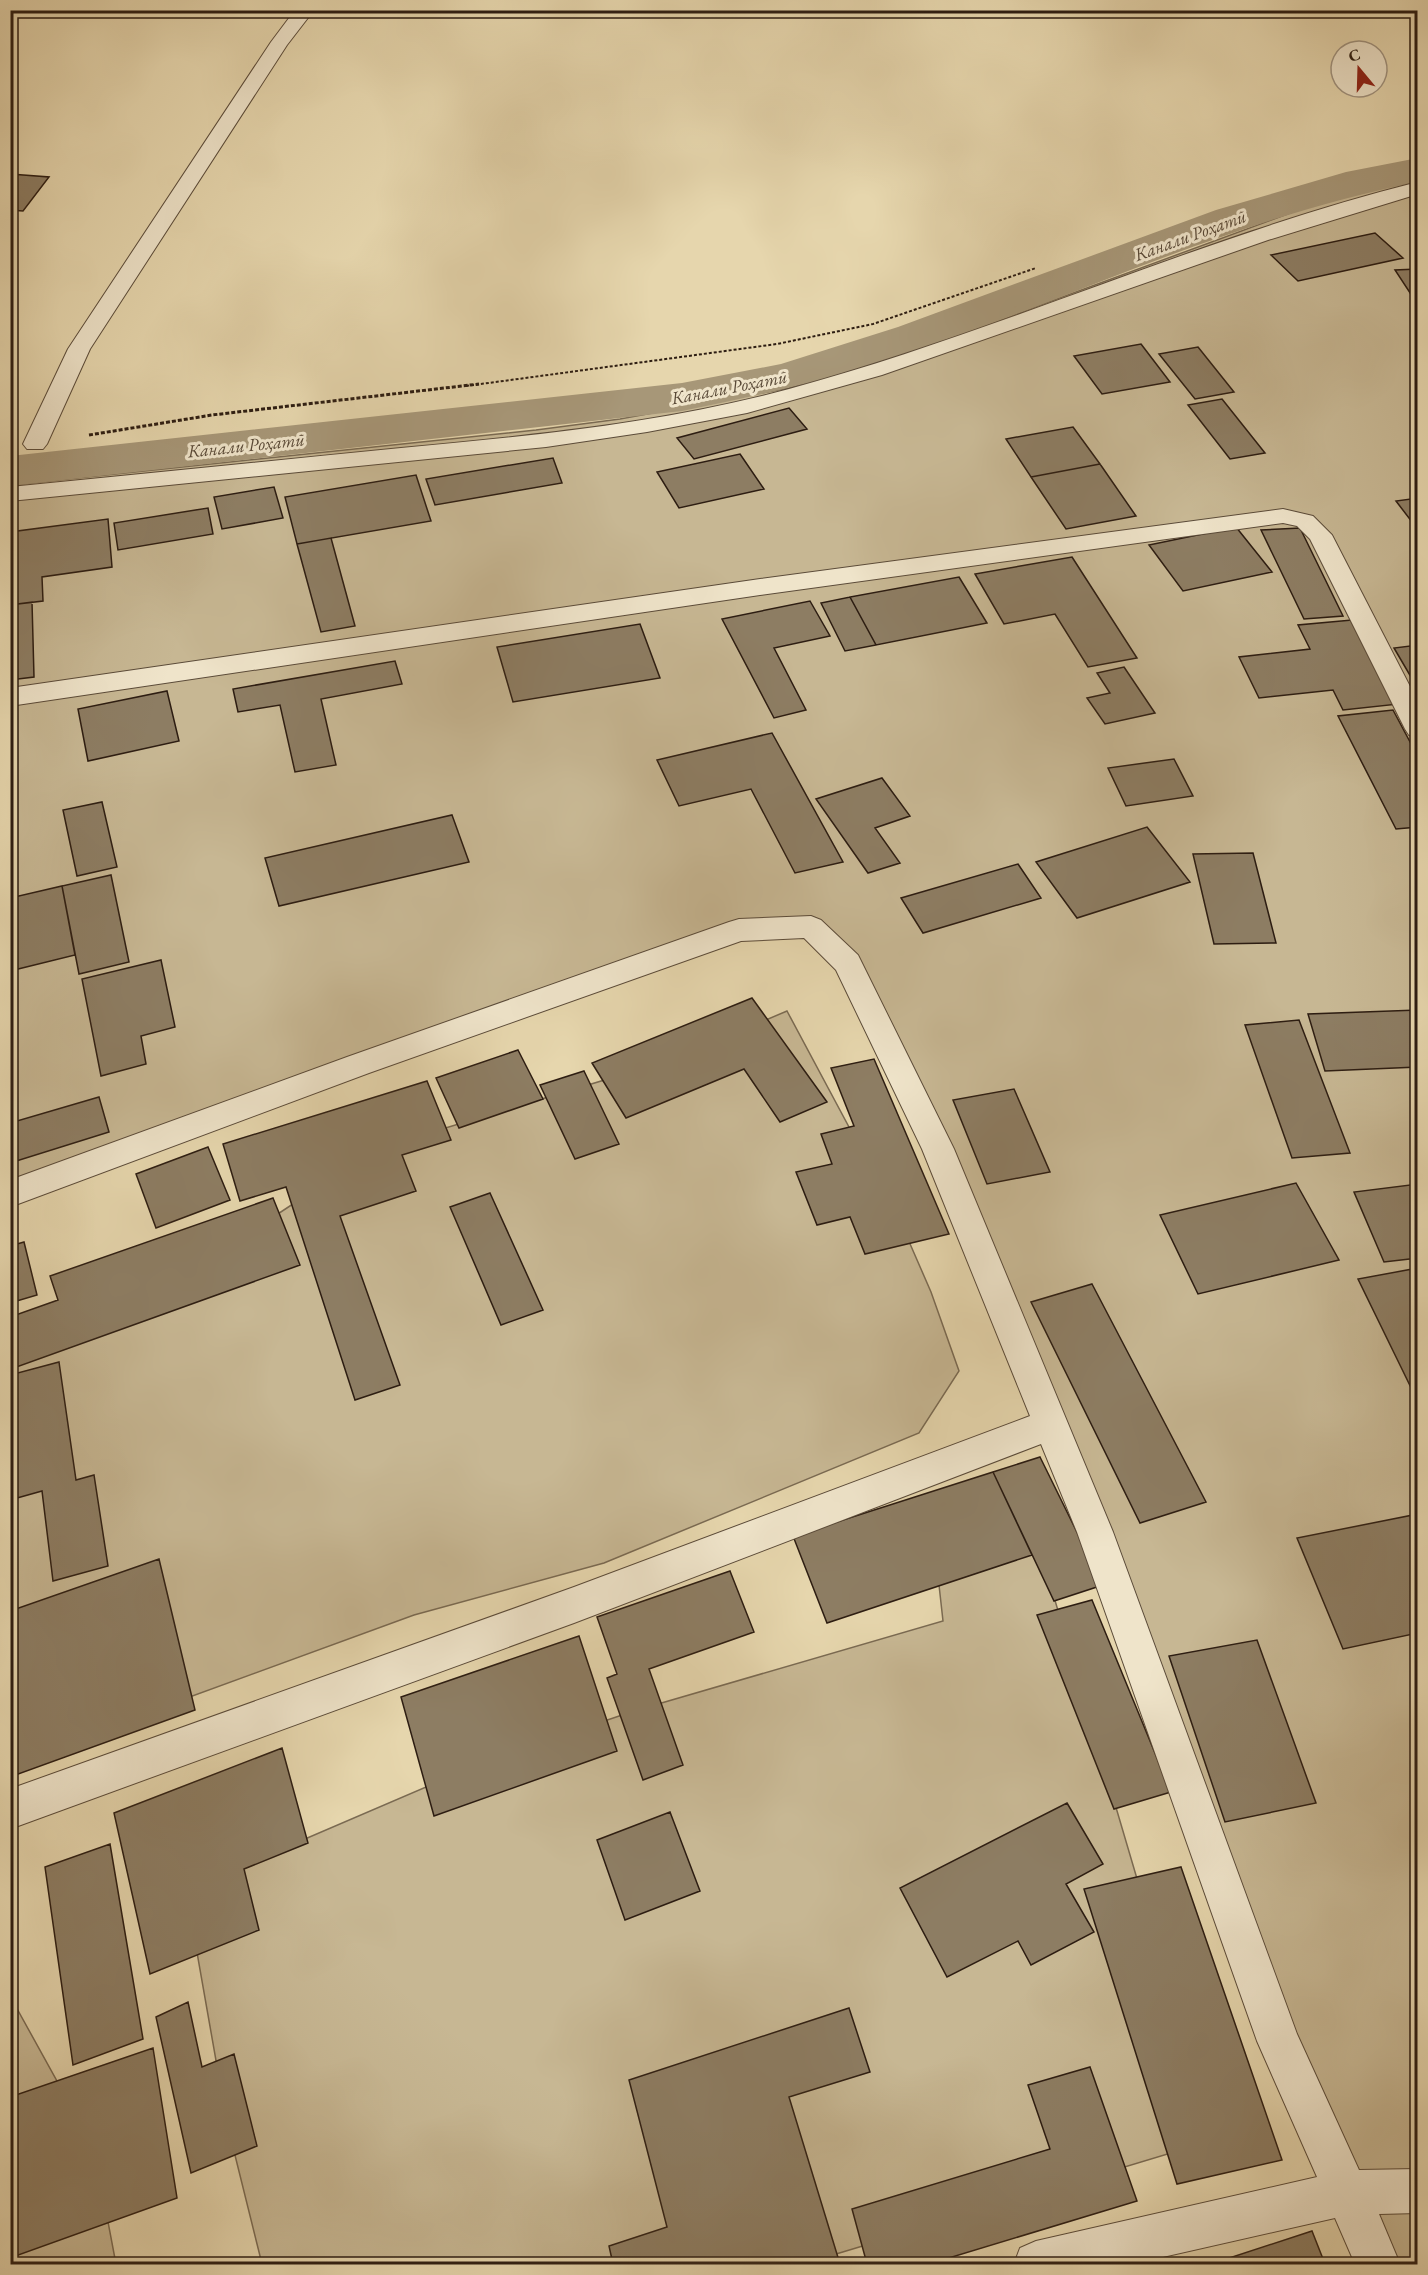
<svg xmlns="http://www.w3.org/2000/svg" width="1428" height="2275" font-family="'EB Garamond',serif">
  <rect width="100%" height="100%" fill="#e6d6ad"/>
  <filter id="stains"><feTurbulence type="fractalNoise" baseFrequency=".00333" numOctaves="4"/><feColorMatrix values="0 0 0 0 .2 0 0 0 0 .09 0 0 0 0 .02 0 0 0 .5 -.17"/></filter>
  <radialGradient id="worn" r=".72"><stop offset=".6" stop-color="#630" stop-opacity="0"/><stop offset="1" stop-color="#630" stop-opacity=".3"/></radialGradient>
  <!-- green -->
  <path fill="#c7b793" stroke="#7a6a52" stroke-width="1.5" d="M 1417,179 L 1417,2264 L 1378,2264 L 1278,2041 L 1183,1779 L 848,963 L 811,928 L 739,930 L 11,1194 L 11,485 L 536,430 L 620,419 L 789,388 L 978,328 L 1334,197 Z
    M 787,1011 L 904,1230 L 931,1292 L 959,1371 L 919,1433 L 604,1563 L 414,1615 L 154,1710 L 11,1757 L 11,1322 L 240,1239 L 376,1149 L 674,1059 Z
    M 1031,1519 L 1214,2140 L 803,2264 L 262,2264 L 227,2123 L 186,1890 L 489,1760 L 634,1711 L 943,1621 L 935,1549 Z
    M 10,1996 L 94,2148 L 116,2264 L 11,2264 Z"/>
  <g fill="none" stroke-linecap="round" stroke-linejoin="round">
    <!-- canal -->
    <path fill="#a79778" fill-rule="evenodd" d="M 1418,158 L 1418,182 C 1249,215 1092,288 932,346 C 850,375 767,394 682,411 L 10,486 L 10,456 L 682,383 L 781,364 L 898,327 L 1216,210 L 1346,172 Z"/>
  </g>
  <!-- building -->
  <path fill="#8d7d63" stroke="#2d1d12" stroke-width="1.5" d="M 10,174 L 49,177 L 23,211 L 10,210 Z
    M 1375,233 L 1403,258 L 1298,281 L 1271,255 Z
    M 1418,269 L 1418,305 L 1395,270 Z
    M 1141,344 L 1170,382 L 1102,394 L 1074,356 Z
    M 1198,347 L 1234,392 L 1195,399 L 1159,354 Z
    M 1222,399 L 1265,453 L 1230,459 L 1188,405 Z
    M 789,408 L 807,429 L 694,459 L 677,438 Z
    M 1073,427 L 1100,464 L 1031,477 L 1006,439 Z
    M 740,454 L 764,489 L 679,508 L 657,472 Z
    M 553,458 L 562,483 L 435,505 L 426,479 Z
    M 1100,464 L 1136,516 L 1066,529 L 1031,477 Z
    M 416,475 L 431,521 L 297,544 L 285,497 Z
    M 274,487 L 283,518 L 222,529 L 214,497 Z
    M 1418,498 L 1418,521 L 1412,522 L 1396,501 Z
    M 208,508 L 213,534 L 118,550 L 114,523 Z
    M 108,519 L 112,567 L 42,577 L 43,601 L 10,605 L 10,532 Z
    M 1236,527 L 1272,572 L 1183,591 L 1149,545 Z
    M 1300,528 L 1343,616 L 1304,619 L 1261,530 Z
    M 331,538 L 355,626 L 321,632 L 297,544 Z
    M 1072,557 L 1137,658 L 1088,667 L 1055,614 L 1004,624 L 975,574 Z
    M 959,577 L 987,623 L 876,645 L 850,597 Z
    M 850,597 L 876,645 L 845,651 L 821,603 Z
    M 810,601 L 830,636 L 774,648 L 806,710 L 774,718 L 722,619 Z
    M 32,602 L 34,677 L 10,680 L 10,605 Z
    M 1352,620 L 1399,704 L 1343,710 L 1333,690 L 1259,698 L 1239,657 L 1310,649 L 1298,625 Z
    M 640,624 L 660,678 L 513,702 L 497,647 Z
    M 1418,645 L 1418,689 L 1394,648 Z
    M 395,661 L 402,684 L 321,699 L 336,765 L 295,772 L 280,705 L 238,712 L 233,689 Z
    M 1124,667 L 1155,713 L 1105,724 L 1087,698 L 1110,693 L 1097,673 Z
    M 167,691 L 179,741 L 88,761 L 78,709 Z
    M 1393,710 L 1418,757 L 1418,827 L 1396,829 L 1338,716 Z
    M 11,715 L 17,787 L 10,788 L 10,715 Z
    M 772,733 L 843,862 L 795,873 L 751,789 L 679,806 L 657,760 Z
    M 1174,759 L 1193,796 L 1126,806 L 1108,768 Z
    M 882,778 L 910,816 L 875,828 L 900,863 L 868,873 L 816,799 Z
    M 102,802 L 117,867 L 77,876 L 63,810 Z
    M 452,815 L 469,862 L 279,906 L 265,858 Z
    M 1147,827 L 1190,882 L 1077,918 L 1036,862 Z
    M 1253,853 L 1276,943 L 1214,944 L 1193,854 Z
    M 1018,864 L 1041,898 L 923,933 L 901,898 Z
    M 111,875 L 129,962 L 79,974 L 62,886 Z
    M 62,886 L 75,955 L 10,971 L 10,898 Z
    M 161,960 L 175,1027 L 141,1036 L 146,1064 L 101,1076 L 82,979 Z
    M 752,998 L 827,1102 L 780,1122 L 744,1069 L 626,1118 L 592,1063 Z
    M 1418,1010 L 1418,1067 L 1325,1071 L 1308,1014 Z
    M 1299,1020 L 1350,1153 L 1292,1158 L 1245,1025 Z
    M 518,1050 L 543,1099 L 459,1128 L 436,1078 Z
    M 874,1059 L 949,1234 L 865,1254 L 850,1217 L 817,1225 L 796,1172 L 832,1164 L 821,1134 L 854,1126 L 831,1068 Z
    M 584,1071 L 619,1144 L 575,1159 L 540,1085 Z
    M 427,1081 L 451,1140 L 402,1155 L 416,1191 L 340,1216 L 400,1385 L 355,1400 L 286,1187 L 240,1201 L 223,1144 Z
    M 1014,1089 L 1050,1172 L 987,1184 L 953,1100 Z
    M 99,1097 L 109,1132 L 10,1163 L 10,1123 Z
    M 208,1147 L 230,1200 L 156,1228 L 136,1174 Z
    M 1296,1183 L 1339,1260 L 1198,1294 L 1160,1215 Z
    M 1418,1184 L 1418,1258 L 1384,1262 L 1354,1192 Z
    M 490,1193 L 543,1310 L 501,1325 L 450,1207 Z
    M 273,1198 L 300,1265 L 11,1369 L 10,1317 L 58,1300 L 50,1276 Z
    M 24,1242 L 37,1295 L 10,1303 L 10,1246 Z
    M 1418,1268 L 1418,1402 L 1358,1279 Z
    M 1092,1284 L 1206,1502 L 1140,1523 L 1031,1302 Z
    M 59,1362 L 76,1480 L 94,1475 L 108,1566 L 53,1581 L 42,1491 L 10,1500 L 10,1375 Z
    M 1040,1457 L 1103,1585 L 1054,1601 L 993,1472 Z
    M 993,1472 L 1032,1555 L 827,1623 L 793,1536 Z
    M 1418,1514 L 1418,1633 L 1343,1649 L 1297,1538 Z
    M 159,1559 L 195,1710 L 10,1777 L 10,1611 Z
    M 730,1571 L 754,1632 L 649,1669 L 683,1765 L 643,1780 L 607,1678 L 617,1674 L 597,1617 Z
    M 1092,1600 L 1171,1792 L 1114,1809 L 1037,1615 Z
    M 579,1636 L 617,1751 L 434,1816 L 401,1697 Z
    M 1257,1640 L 1316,1803 L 1225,1822 L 1169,1656 Z
    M 282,1748 L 308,1843 L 244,1869 L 259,1930 L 150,1974 L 114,1813 Z
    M 1067,1803 L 1103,1864 L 1066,1884 L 1094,1932 L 1031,1965 L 1018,1941 L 947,1977 L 900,1888 Z
    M 670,1812 L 700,1891 L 625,1920 L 597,1840 Z
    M 110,1844 L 143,2039 L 73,2065 L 45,1867 Z
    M 1181,1867 L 1282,2160 L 1177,2184 L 1084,1889 Z
    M 188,2002 L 202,2067 L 234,2054 L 257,2146 L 191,2173 L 156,2017 Z
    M 849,2008 L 870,2072 L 789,2097 L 840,2264 L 613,2264 L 609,2246 L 667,2227 L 629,2080 Z
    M 153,2048 L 177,2198 L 10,2258 L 10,2097 Z
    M 1090,2067 L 1137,2201 L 929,2264 L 867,2264 L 852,2209 L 1050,2149 L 1028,2085 Z
    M 1312,2231 L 1325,2264 L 1211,2264 Z"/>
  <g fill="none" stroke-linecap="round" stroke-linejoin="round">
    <defs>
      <path id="lane" d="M 295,10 L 314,10 L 287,45 L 90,349 L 47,444 L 43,449 L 27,449 L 23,444 L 68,349 L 271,42 Z
        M 1418,182 L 1418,194 L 1268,240 L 882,375 L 747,413 L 647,432 L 546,447 L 10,501 L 10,487 C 141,474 271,461 401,448 C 531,436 663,423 789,389 C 1002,331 1203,236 1418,182 Z
        M 1283,509 L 1313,516 L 1332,535 L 1418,702 L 1418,738 L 1409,735 L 1405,729 L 1310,539 L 1297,526 L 1283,523 L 760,595 L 10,706 L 10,688 L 760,579 Z
        M 811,916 L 821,920 L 858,955 L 954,1149 L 1113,1532 L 1297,2034 L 1359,2170 L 1418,2169 L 1418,2213 L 1379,2214 L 1400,2264 L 1355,2264 L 1335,2218 L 1132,2264 L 1014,2264 L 1020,2248 L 1036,2241 L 1317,2177 L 1257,2041 L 1077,1532 L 1041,1444 L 574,1623 L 10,1829 L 10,1789 L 574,1587 L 1030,1416 L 922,1149 L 836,970 L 804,938 L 741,941 L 369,1073 L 10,1207 L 10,1180 L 347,1057 L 729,922 L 739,919 Z"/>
    </defs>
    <!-- lane casing -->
    <use href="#lane" stroke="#5b4b39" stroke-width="2"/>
    <!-- path-far1 -->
    <path stroke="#2d1d12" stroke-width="2" stroke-dasharray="3 2" stroke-linecap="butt" d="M 466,386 L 777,344 L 873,324 L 1036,268"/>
    <!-- path -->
    <path stroke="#2d1d12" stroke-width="3" stroke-dasharray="4 2" stroke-linecap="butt" d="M 89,435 L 212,415 L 479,384"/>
    <!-- lane -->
    <use href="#lane" fill="#efe4ca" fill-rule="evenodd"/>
  </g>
  <g text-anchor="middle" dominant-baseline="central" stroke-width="6" stroke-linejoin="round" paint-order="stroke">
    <!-- far-water labels -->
    <g font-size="18" font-style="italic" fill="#584836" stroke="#efe4ca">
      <text transform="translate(1190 235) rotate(-20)">Канали Роҳатӣ</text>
      <text transform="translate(729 387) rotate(-11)">Канали Роҳатӣ</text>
      <text transform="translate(246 445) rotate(-6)">Канали Роҳатӣ</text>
    </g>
  </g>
  <!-- margin -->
  <rect width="1428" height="2275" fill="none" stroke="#e6d6ad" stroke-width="36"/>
  <rect x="12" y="12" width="1404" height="2251" fill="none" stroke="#2d1d12" stroke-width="3"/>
  <rect x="18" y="18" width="1392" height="2239" fill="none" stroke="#2d1d12" stroke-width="1.5"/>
  <!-- north arrow -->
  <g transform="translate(1359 69) rotate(341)"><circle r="28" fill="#efe4ca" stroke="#a19480" stroke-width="1.5"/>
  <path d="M0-4.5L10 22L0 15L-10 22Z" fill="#8f2418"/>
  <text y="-9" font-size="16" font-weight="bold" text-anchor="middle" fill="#2d1d12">С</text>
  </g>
  <rect width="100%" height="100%" filter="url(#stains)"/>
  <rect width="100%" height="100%" fill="url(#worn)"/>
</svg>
